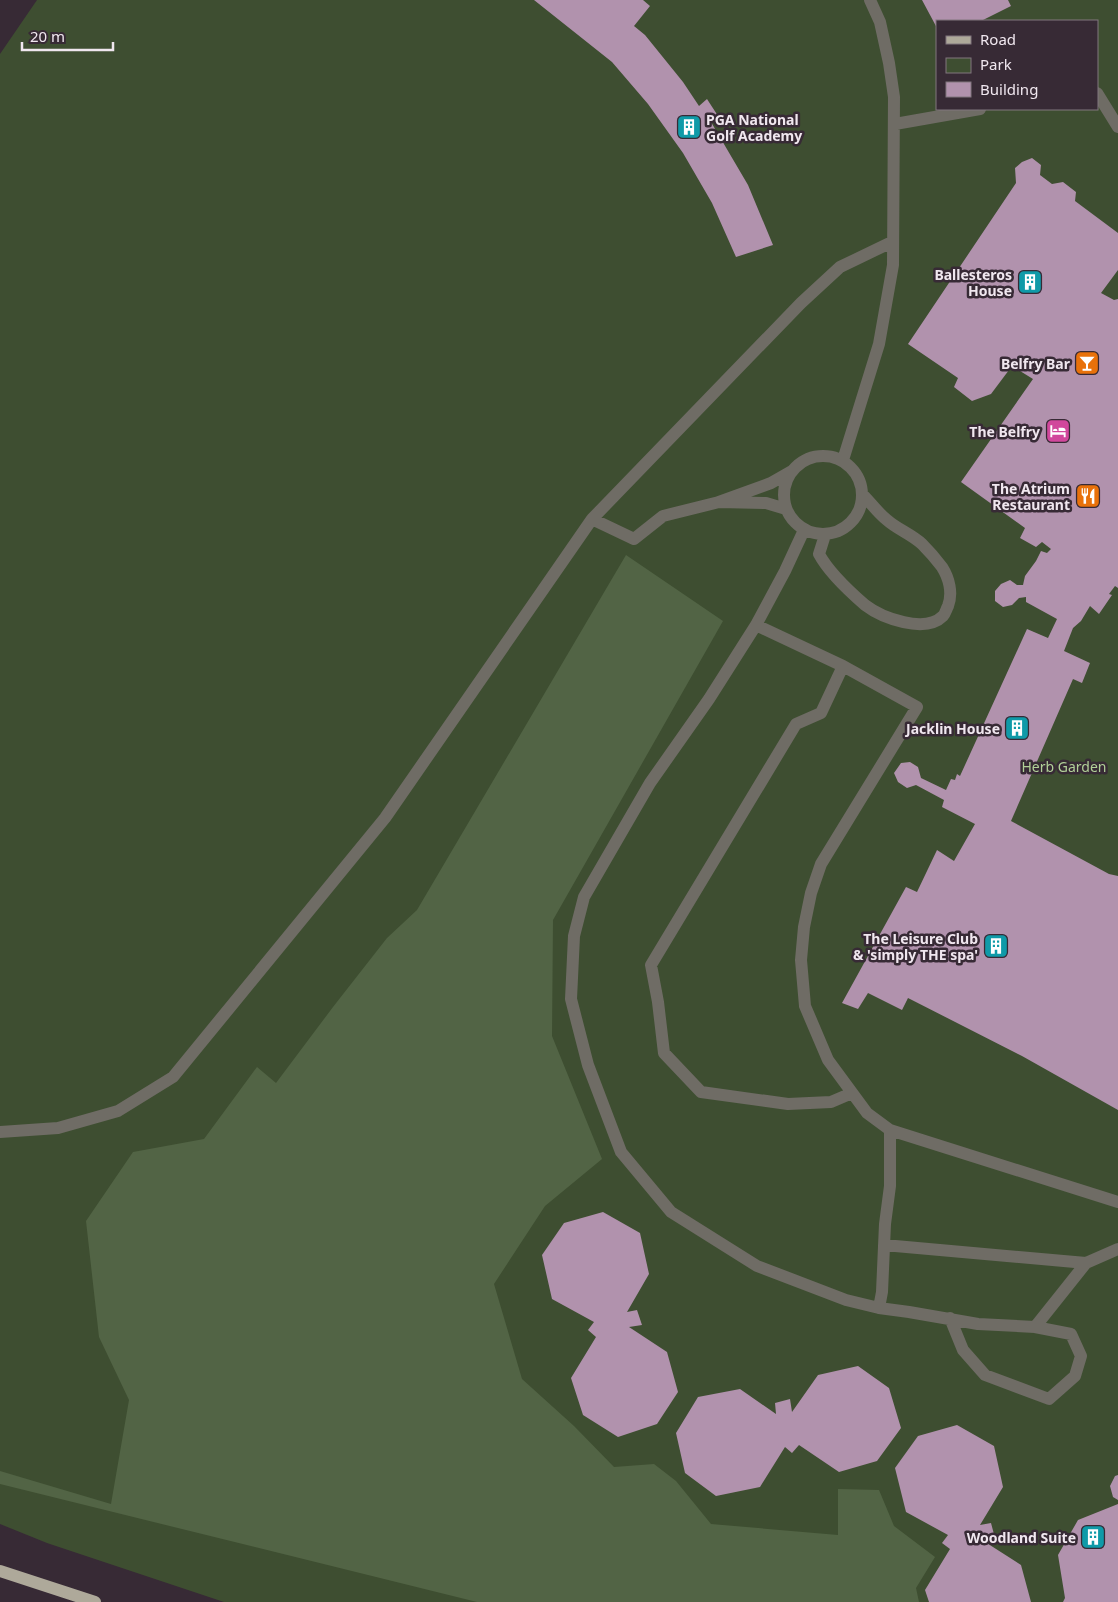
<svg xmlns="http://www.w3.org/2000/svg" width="1118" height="1602" font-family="'Noto Sans',sans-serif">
  <rect width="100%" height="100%" fill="#372a35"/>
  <!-- green -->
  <path fill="#3e4e31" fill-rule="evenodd" d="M 37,0 L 1118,0 L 1118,1602 L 224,1602 L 47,1543 L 0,1524 L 0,54 ZM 937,21 L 1097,21 L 1097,109 L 937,109 Z"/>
  <!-- forest -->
  <path fill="#526445" d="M 626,555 L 723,621 L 553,920 L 552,1036 L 602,1159 L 545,1206 L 494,1284 L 522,1379 L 574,1426 L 614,1467 L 654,1464 L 676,1481 L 711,1524 L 838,1535 L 838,1489 L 879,1490 L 894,1526 L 935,1557 L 916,1588 L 919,1602 L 477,1602 L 0,1484 L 0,1471 L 111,1504 L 129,1400 L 99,1337 L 86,1221 L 133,1152 L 204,1139 L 257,1067 L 276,1083 L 333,1007 L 387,938 L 417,910 Z"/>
  <!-- building -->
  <path fill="#b192ad" d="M 534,0 L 643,0 L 650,6 L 634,26 L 645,35 L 683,82 L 699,106 L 707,99 L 718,116 L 711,122 L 748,185 L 773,245 L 736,257 L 712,203 L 683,153 L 648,104 L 612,62 Z
    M 922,0 L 1008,0 L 1011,6 L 981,21 L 937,21 L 937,28 Z
    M 1032,158 L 1041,165 L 1040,175 L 1052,184 L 1063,182 L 1076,192 L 1075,201 L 1118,233 L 1118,270 L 1101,293 L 1114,300 L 1118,299 L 1118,588 L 1115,586 L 1109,594 L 1112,595 L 1099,614 L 1090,606 L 1081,621 L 1073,628 L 1064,651 L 1090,663 L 1082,683 L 1073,679 L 1011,821 L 1109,874 L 1118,876 L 1118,1110 L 1022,1056 L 908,998 L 902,1010 L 868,993 L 858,1009 L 842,1003 L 906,887 L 917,892 L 937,850 L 954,861 L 975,824 L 942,807 L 944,800 L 916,785 L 907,788 L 898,782 L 894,773 L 901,763 L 910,762 L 918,767 L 921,778 L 946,790 L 951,779 L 955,780 L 957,774 L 960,776 L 1027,629 L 1048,638 L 1057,619 L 1026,602 L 1026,597 L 1019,598 L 1012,605 L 1003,607 L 995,601 L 995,591 L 1001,584 L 1010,580 L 1017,585 L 1023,585 L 1025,576 L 1036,561 L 1041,551 L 1047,553 L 1051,549 L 1042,542 L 1036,547 L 1020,538 L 1025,528 L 961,482 L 1033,379 L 1012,366 L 991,394 L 972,401 L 954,387 L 958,378 L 908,344 L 1016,183 L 1015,168 L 1022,162 Z
    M 603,1212 L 640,1233 L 649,1274 L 627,1312 L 637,1310 L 642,1325 L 629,1327 L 667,1352 L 678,1392 L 657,1424 L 618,1437 L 583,1415 L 571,1378 L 596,1337 L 588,1330 L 594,1322 L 552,1299 L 542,1255 L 564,1223 Z
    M 858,1366 L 889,1388 L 901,1428 L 877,1461 L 839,1472 L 799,1445 L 792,1453 L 785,1447 L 760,1487 L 716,1496 L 685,1473 L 676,1433 L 698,1397 L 740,1389 L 776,1414 L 775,1403 L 790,1399 L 792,1412 L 818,1375 Z
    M 957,1425 L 994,1446 L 1003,1487 L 980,1525 L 991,1523 L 995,1538 L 982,1540 L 1021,1565 L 1031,1602 L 929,1602 L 925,1590 L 950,1549 L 942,1543 L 948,1535 L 906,1512 L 895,1468 L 918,1436 Z
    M 1118,1475 L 1118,1500 L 1113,1497 L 1110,1486 L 1115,1476 Z
    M 1118,1504 L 1118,1602 L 1063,1602 L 1065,1598 L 1058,1555 L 1078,1520 Z"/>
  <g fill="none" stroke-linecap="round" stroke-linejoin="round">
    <!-- lane -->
    <path stroke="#6f6c65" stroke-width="12" d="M 1097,93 L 1118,127
      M 895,124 L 980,109
      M784 495a39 39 0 1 1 78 0a39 39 0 1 1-78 0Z
      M 843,460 L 879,344 L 893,265 L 894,97 L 889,63 L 880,22 L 870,0
      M 786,509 L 766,503 L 719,502 L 771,483 L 792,471
      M 592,519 L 801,303 L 840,267 L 892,242
      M 804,530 L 785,571 L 756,625 L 709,699 L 650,783 L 584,897 L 574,936 L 571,999 L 588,1065 L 621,1152 L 671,1212 L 757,1266 L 846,1300 L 879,1308 L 909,1312 L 978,1324 L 1035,1327 L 1086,1263 L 1118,1249
      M 825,535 L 819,554 C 828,571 850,592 865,605 C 882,618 925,634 943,616 C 945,614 946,610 948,606 C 953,593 949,578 942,567 C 936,559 928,550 922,544 C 911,534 897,529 887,520 C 878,513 871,503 863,495
      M 756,625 L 843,666 L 917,707 L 821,864 L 811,893 L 804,927 L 801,960 L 805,1006 L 828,1060 L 867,1113 L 890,1130 L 890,1186 L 885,1224 L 882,1292 L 879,1308
      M 843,666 L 821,713 L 796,724 L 651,965 L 658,1002 L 664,1053 L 701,1092 L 788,1104 L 831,1102 L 852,1093
      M 890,1130 L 1118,1202
      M 0,1132 L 58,1128 L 118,1111 L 173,1077 L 385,818 L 592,519 L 634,539 L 663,516 L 719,502
      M 884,1245 L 1086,1263
      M 950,1318 L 963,1350 L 985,1375 L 1049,1399 L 1075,1376 L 1081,1356 L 1071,1334 L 1035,1327"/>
    <!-- primary -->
    <path stroke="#aea99a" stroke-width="12" d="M 0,1571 L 95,1602"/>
  </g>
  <!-- icons -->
  <defs>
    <symbol id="building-square" viewBox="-11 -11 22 22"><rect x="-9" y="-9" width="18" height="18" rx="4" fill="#0f9aa8" stroke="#372a35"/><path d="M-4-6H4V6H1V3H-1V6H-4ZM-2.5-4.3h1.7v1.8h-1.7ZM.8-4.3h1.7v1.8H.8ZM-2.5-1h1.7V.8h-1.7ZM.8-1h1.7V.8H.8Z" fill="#fff"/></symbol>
    <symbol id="bar-square" viewBox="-11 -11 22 22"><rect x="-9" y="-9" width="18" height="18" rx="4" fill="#e8710a" stroke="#372a35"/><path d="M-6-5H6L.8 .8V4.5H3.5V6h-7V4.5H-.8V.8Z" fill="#fff"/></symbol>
    <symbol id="hotel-square" viewBox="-11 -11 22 22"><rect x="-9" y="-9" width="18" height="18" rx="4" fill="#d1479c" stroke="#372a35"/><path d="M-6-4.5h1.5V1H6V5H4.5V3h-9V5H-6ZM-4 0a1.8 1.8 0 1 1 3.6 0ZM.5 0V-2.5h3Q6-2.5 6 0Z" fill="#fff"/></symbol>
    <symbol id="restaurant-square" viewBox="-11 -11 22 22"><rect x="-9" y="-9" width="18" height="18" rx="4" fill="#e8710a" stroke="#372a35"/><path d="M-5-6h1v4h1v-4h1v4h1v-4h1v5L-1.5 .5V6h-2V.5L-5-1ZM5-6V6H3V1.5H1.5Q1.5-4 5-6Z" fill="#fff"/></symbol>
  </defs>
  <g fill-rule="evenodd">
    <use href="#building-square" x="675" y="113" width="28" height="28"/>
    <use href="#building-square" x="1016" y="268" width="28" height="28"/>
    <use href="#bar-square" x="1073" y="349" width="28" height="28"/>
    <use href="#hotel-square" x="1044" y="417" width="28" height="28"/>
    <use href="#restaurant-square" x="1074" y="482" width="28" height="28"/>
    <use href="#building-square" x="1003" y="714" width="28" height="28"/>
    <use href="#building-square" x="982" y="932" width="28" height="28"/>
    <use href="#building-square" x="1079" y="1523" width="28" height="28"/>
  </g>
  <g text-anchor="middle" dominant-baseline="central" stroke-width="5" stroke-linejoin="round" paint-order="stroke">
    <!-- poi labels -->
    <g font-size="14" font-weight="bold" fill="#f0e7ef" stroke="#372a35" text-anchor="end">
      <text x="706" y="119" text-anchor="start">PGA National<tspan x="706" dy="16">Golf Academy</tspan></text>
      <text x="1012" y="274">Ballesteros<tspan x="1012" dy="16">House</tspan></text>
      <text x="1070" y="363">Belfry Bar</text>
      <text x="1040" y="431">The Belfry</text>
      <text x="1070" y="488">The Atrium<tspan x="1070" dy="16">Restaurant</tspan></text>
      <text x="1000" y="728">Jacklin House</text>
      <text x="978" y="938">The Leisure Club<tspan x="978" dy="16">&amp; 'simply THE spa'</tspan></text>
      <text x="1076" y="1537">Woodland Suite</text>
    </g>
    <!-- park labels -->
    <g font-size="14" fill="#b1d098" stroke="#372a35">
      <text x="1064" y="766">Herb Garden</text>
    </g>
  </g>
  <!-- legend -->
  <rect x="936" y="20" width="162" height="90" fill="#372a35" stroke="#81767f"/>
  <rect x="946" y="36" width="25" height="8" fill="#aea99a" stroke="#81767f"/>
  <text x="980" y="45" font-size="15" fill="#f0e7ef">Road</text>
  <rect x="946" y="58" width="25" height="15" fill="#3e4e31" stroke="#81767f"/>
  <text x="980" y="70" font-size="15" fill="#f0e7ef">Park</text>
  <rect x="946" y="82" width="25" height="15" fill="#b192ad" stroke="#81767f"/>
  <text x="980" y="95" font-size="15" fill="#f0e7ef">Building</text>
  <!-- scale -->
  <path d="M22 42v8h91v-8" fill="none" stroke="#f0e7ef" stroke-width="2.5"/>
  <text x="30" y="42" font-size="15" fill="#f0e7ef" stroke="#372a35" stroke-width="4" paint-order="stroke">20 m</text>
</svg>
